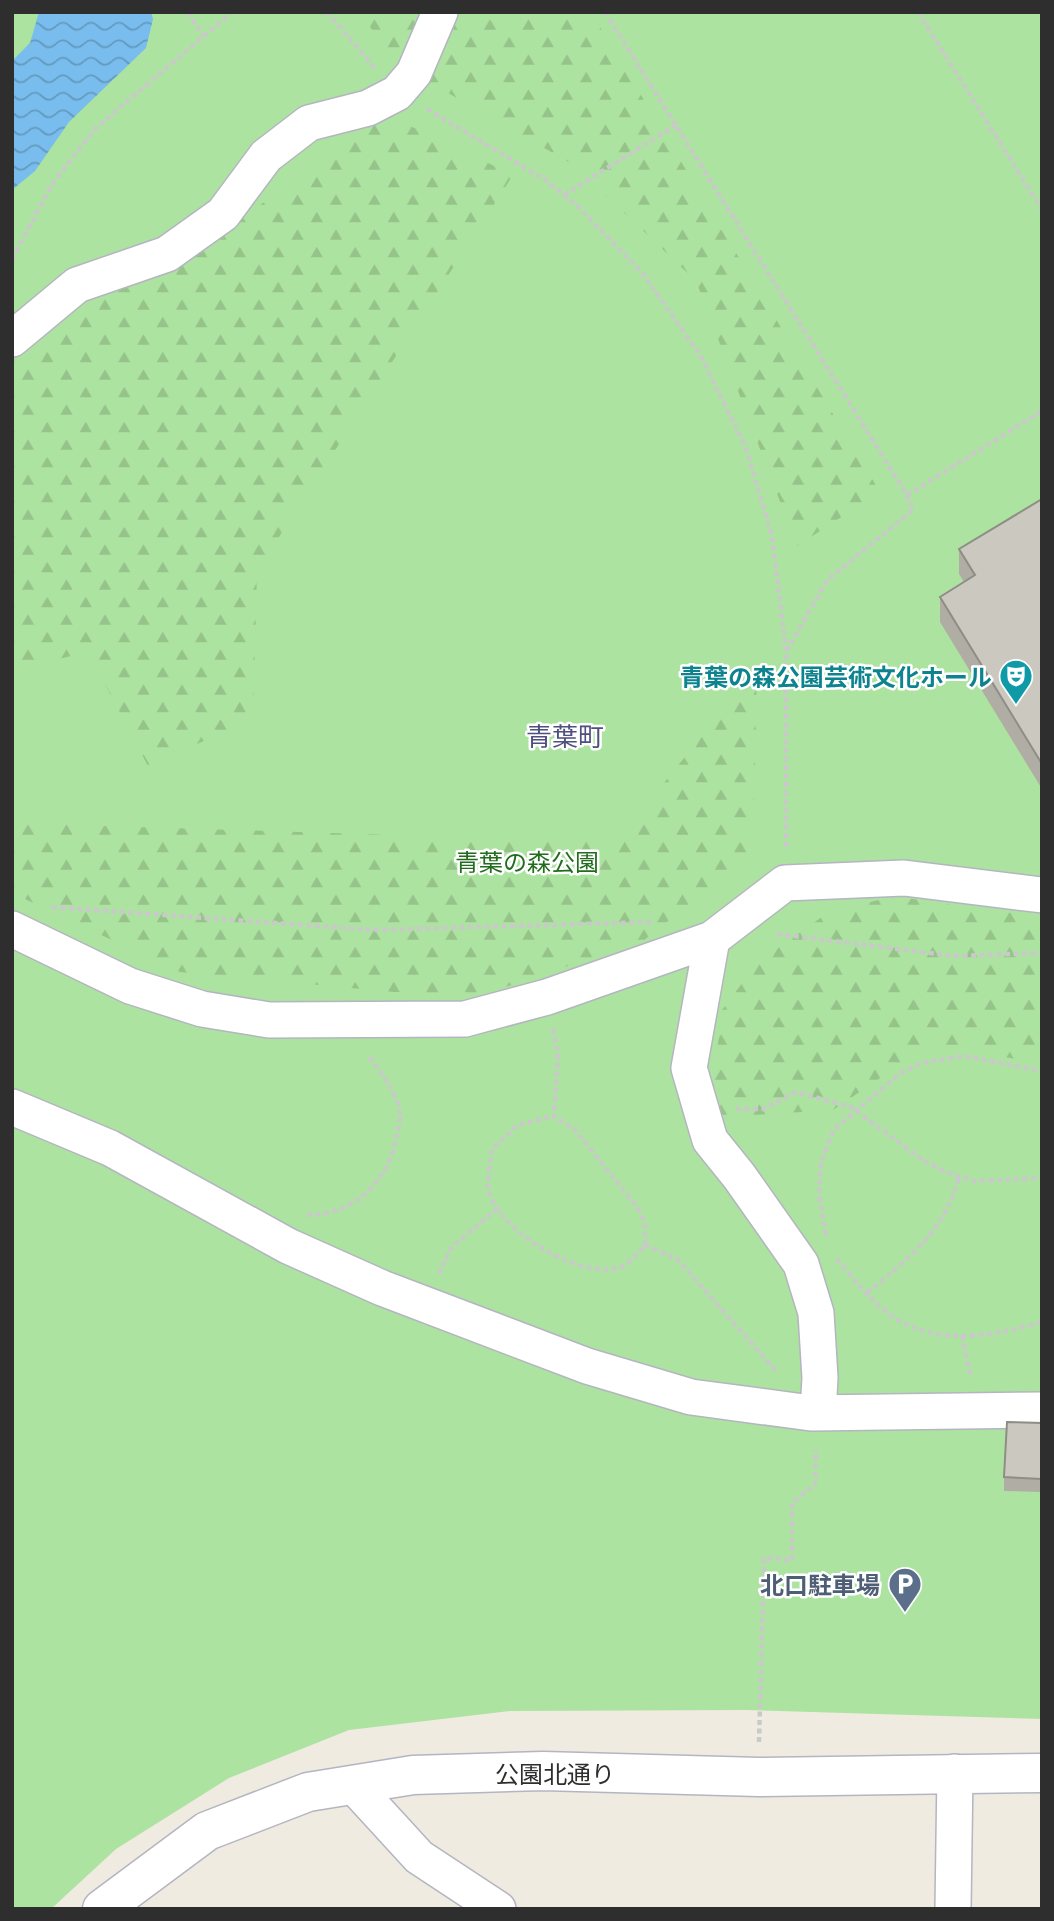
<svg xmlns="http://www.w3.org/2000/svg" width="1054" height="1921" font-family="Barlow,'Noto Sans JP',sans-serif">
  <defs>
    <pattern id="forest-firs" width="22" height="20" patternUnits="userSpaceOnUse" patternTransform="scale(1.75)"><rect width="22" height="20" fill="#ade3a0"/><path d="M5 1l3.5 6h-7zM16 11l3.5 6h-7z" fill="#95c38a"/></pattern>
    <pattern id="water-waves" width="16" height="10" patternUnits="userSpaceOnUse" patternTransform="scale(1.75)"><rect width="16" height="10" fill="#78bded"/><path d="M0 5q4-4 8 0t8 0" fill="none" stroke="#639ac0"/></pattern>
  </defs>
  <rect width="100%" height="100%" fill="#efebe1"/>
  <!-- grass -->
  <path fill="#ade3a0" d="M 12,12 L 1042,12 L 1042,1719 L 746,1710 L 511,1711 L 349,1730 L 229,1778 L 116,1849 L 51,1909 L 12,1909 Z"/>
  <!-- forest -->
  <path fill="url(#forest-firs)" d="M 358,12 L 591,12 L 880,492 L 797,546 L 696,281 L 574,165 L 401,66 Z
    M 387,115 L 513,175 L 257,571 L 253,719 L 148,766 L 88,652 L 12,670 L 12,363 L 68,303 L 185,258 Z
    M 757,668 L 753,854 L 643,941 L 470,999 L 180,972 L 12,893 L 12,823 L 616,842 Z
    M 895,896 L 987,911 L 1042,915 L 1042,1063 L 929,1045 L 833,1110 L 709,1118 L 722,1010 L 758,962 L 829,912 Z"/>
  <!-- water -->
  <path fill="url(#water-waves)" d="M 39,12 L 151,12 L 153,19 L 146,48 L 69,122 L 35,171 L 12,190 L 12,61 L 30,43 Z"/>
  <g fill="none" stroke-linecap="round" stroke-linejoin="round">
    <defs>
      <path id="street" d="M 12,339 L 77,285 L 167,254 L 223,214 L 266,156 L 309,123 L 368,108 L 397,93 L 414,73 L 440,12
        M 12,929 L 130,986 L 202,1009 L 269,1020 L 465,1019 L 547,997 L 712,939 L 785,883 L 904,878 L 1042,895
        M 712,939 L 689,1068 L 710,1140 L 739,1176 L 801,1264 L 816,1313 L 820,1378 L 818,1413
        M 12,1107 L 110,1148 L 288,1246 L 382,1288 L 587,1366 L 691,1397 L 811,1413 L 1042,1410
        M 353,1785 L 419,1857 L 498,1909
        M 953,1909 L 955,1772"/>
      <path id="secondary" d="M 102,1909 L 207,1831 L 308,1792 L 413,1775 L 543,1771 L 759,1777 L 1042,1773"/>
    </defs>
    <!-- street casing -->
    <use href="#street" stroke="#b4b5c0" stroke-width="38"/>
    <!-- secondary casing -->
    <use href="#secondary" stroke="#b4b5c0" stroke-width="41"/>
    <!-- path -->
    <path stroke="#c9c9c9" stroke-width="4.5" stroke-dasharray="5 3.5" stroke-linecap="butt" d="M 188,12 L 203,36
      M 327,12 L 375,68
      M 605,12 L 907,495 L 913,510 L 827,580 L 786,652 L 786,850
      M 918,12 L 1042,210
      M 427,109 L 547,181 L 581,209 L 643,274 L 700,355 L 746,448 L 772,536 L 786,651
      M 564,195 L 676,125
      M 12,259 L 52,184 L 95,129 L 232,12
      M 907,495 L 1042,411
      M 52,907 L 374,930 L 651,922
      M 777,934 L 954,956 L 1042,953
      M 553,1029 L 558,1055 L 554,1116 L 576,1131 L 636,1206 L 645,1222 L 645,1245 C 639,1251 629,1264 621,1267 C 582,1282 493,1228 488,1187 C 487,1176 491,1161 492,1149 L 518,1125 L 554,1116
      M 736,1109 L 763,1109 L 796,1092 L 851,1107 L 924,1161 L 946,1172 L 974,1181 L 1042,1178
      M 307,1215 C 354,1215 388,1182 396,1138 C 397,1131 401,1123 400,1116 C 399,1095 380,1071 368,1055
      M 826,1235 L 819,1195 L 821,1162 L 834,1129 L 901,1073 L 921,1063 L 964,1056 L 1042,1071
      M 645,1245 L 678,1260 L 777,1372
      M 837,1259 C 850,1274 862,1291 877,1304 C 925,1349 985,1338 1042,1322
      M 439,1274 L 451,1248 L 498,1208
      M 867,1293 C 908,1259 946,1230 959,1176
      M 962,1336 L 971,1378
      M 759,1742 L 764,1558 L 792,1560 L 792,1503 L 815,1484 L 816,1449"/>
    <!-- street -->
    <use href="#street" stroke="#fff" stroke-width="35"/>
    <!-- secondary -->
    <use href="#secondary" stroke="#fff" stroke-width="38"/>
  </g>
  <!-- wall -->
  <path fill="#afada4" d="M 1042,499 L 1042,789 L 940,622 L 940,597 L 964,582 L 959,574 L 959,549 Z
    M 1042,1423 L 1042,1492 L 1004,1491 L 1004,1477 Z"/>
  <!-- building -->
  <path fill="#cbc9bf" stroke="#8e8d86" stroke-width="2" d="M 1042,499 L 1042,764 L 940,597 L 975,575 L 959,549 Z
    M 1007,1422 L 1042,1423 L 1042,1479 L 1004,1477 Z"/>
  <!-- icons -->
  <defs>
    <symbol id="theatre-pin" viewBox="-11 -11 22 30"><path d="M0 17L-7.5 6A9.5 9.5 0 1 1 7.5 6Z" fill="#0f9aa8" stroke="#fff"/><path d="M-5-5.5Q0-4 5-5.5V0Q5 5 0 6Q-5 5-5 0ZM-3.3-2.5H-1v1.5H-3.3ZM1-2.5H3.3v1.5H1ZM-2.8 1Q0 5.5 2.8 1Z" fill="#fff"/></symbol>
    <symbol id="parking-pin" viewBox="-11 -11 22 30"><path d="M0 17L-7.5 6A9.5 9.5 0 1 1 7.5 6Z" fill="#5c6f8a" stroke="#fff"/><path d="M-3.5-5.5H1a3.5 3.5 0 0 1 0 7H-1V5.5H-3.5ZM-1-3.4V-.6H.8a1.4 1.4 0 0 0 0-2.8Z" fill="#fff"/></symbol>
  </defs>
  <g fill-rule="evenodd">
    <use href="#theatre-pin" x="997" y="657" width="38" height="52"/>
    <use href="#parking-pin" x="886" y="1565" width="38" height="52"/>
  </g>
  <g text-anchor="middle" dominant-baseline="central" stroke-width="5" stroke-linejoin="round" paint-order="stroke">
    <!-- culture labels -->
    <g font-size="24" font-weight="bold" fill="#0d838f" stroke="#fff" text-anchor="end">
      <text x="992" y="676">青葉の森公園芸術文化ホール</text>
    </g>
    <!-- park labels -->
    <g font-size="24" fill="#226c1d" stroke="#fff">
      <text x="527" y="861">青葉の森公園</text>
    </g>
    <!-- service labels -->
    <g font-size="24" font-weight="bold" fill="#4e5e75" stroke="#fff" text-anchor="end">
      <text x="880" y="1584">北口駐車場</text>
    </g>
    <!-- street labels -->
    <g font-size="24" fill="#2e2e2e" stroke="#fff">
      <text x="555" y="1773">公園北通り</text>
    </g>
    <!-- neighbourhood labels -->
    <g font-size="26" fill="#4e507f" stroke="#fff">
      <text x="565" y="735">青葉町</text>
    </g>
  </g>
  <!-- border -->
  <rect width="1054" height="1921" fill="none" stroke="#2e2e2e" stroke-width="28"/>
</svg>
